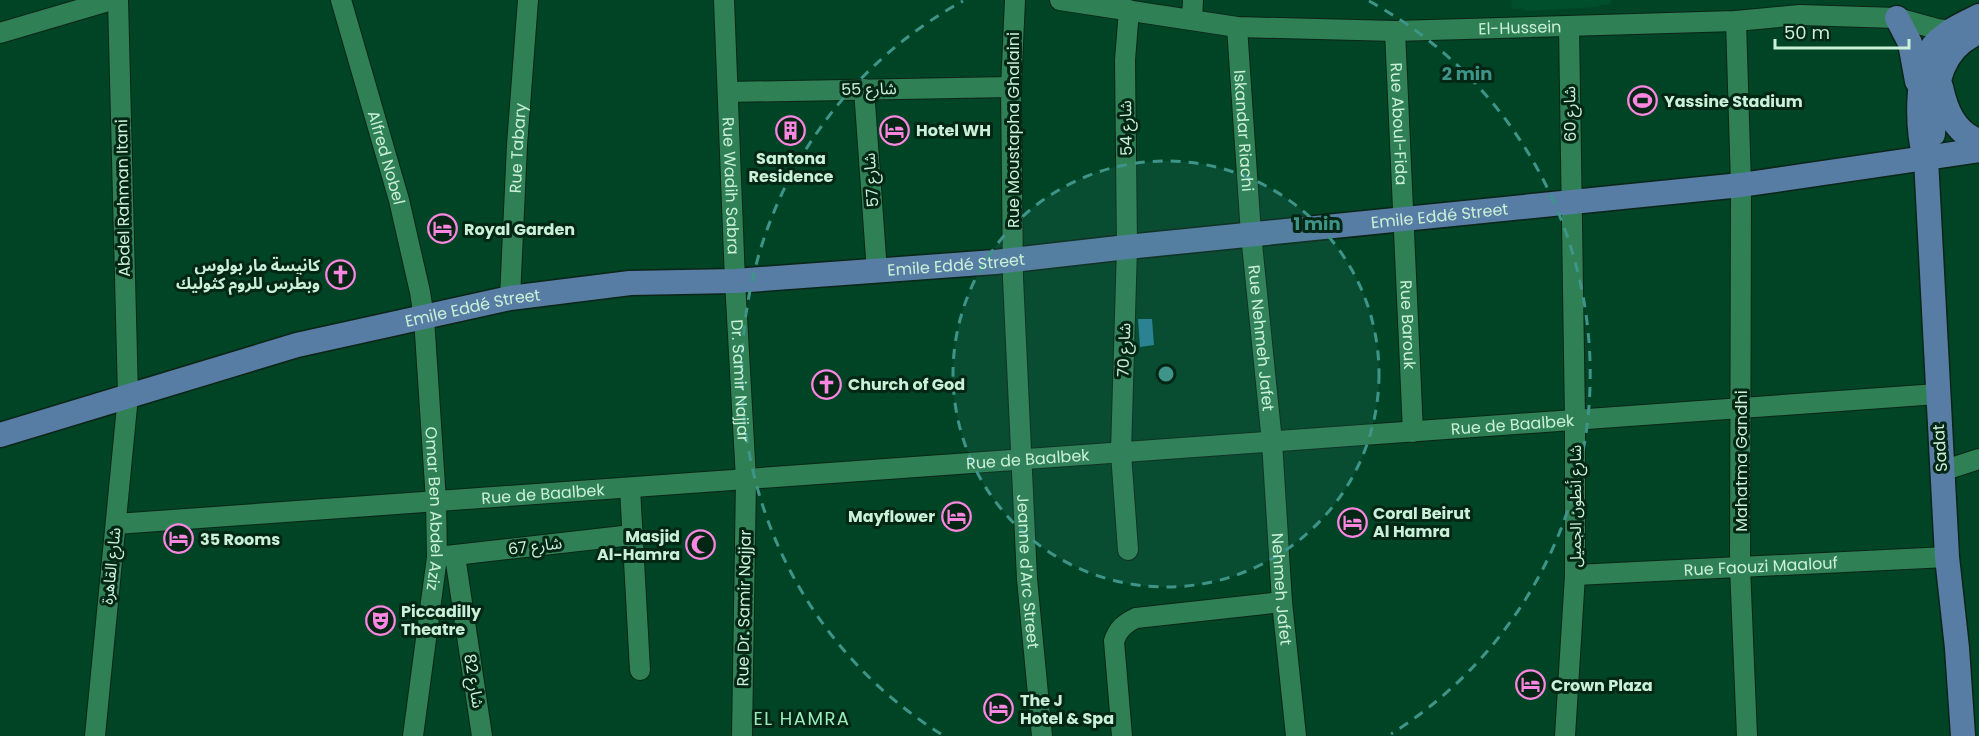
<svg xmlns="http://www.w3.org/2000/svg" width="1979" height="736" font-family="Poppins,'Noto Sans Arabic',sans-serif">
  <rect width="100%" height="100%" fill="#004426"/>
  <!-- built -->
  <path fill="#004f2c" d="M 1511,0 L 1620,0 L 1611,0 L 1610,4 L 1600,5 L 1599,7 L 1525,11 L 1522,8 L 1512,9 Z"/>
  <!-- green -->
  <path fill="#6b3a5f" d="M 1651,89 L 1651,112 L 1636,112 L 1635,90 Z"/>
  <!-- water -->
  <path fill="#278094" d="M 1138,319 L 1152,319 L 1154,345 L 1140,347 Z"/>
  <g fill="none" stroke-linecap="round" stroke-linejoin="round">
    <defs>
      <g id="minor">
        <path id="s1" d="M 341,0 L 399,200 L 420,292 L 424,318 L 436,501 L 437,557 L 413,736"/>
        <path id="s2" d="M 724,0 L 735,281 L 746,479 L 742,736"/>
        <path id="s3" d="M 1015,0 L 1011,87 L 1013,278 L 1027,579 L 1042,736"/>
        <path id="s4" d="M 1060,0 L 1237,27 L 1395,31 L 1736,21 L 1800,15 L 1897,18 L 1937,29 L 1959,32"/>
        <path d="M 1192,20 L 1193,0"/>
        <path d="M 1736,21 L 1741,185 L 1740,567 L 1747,736"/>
        <path id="s5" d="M 1237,27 L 1251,234 L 1272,442 L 1282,602 L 1296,736"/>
        <path id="s6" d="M 1395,31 L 1413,432"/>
        <path d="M 0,33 L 112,0"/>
        <path d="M 864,89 L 877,272"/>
        <path d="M 728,92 L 1011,87"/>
        <path id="s7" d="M 510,298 L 517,145 L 528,0"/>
        <path d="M 1942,471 L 1979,459"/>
        <path d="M 630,488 L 640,670"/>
        <path id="s8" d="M 116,524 L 1937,394"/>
        <path d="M 1128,550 L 1121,453 L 1127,247 L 1125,60 L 1129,10"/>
        <path d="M 455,556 L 482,736"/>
        <path d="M 437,557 L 632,535"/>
        <path id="s9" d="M 1575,575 L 1947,557"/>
        <path d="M 95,736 L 128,396 L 118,0"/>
        <path d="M 1122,736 L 1114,641 C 1118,629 1125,623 1136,618 L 1282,602"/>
        <path d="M 1565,736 L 1575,575 L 1575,420 L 1569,26"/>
      </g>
      <g id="major">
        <path d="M 1897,18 L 1910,43 L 1917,81"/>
        <path d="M 1941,87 C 1946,110 1955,133 1979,141"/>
        <path d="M 1933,134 C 1937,92 1934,52 1979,32"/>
        <path id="s10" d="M 0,435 L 297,345 L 510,298 L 630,283 L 735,281 L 995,262 L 1127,247 L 1741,185 L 1979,150"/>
        <path d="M 1963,736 L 1957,648 L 1947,557 L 1926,159 C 1916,136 1916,66 1933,46 C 1946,31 1961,25 1979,16"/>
      </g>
    </defs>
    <!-- minor casing -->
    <use href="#minor" stroke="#0c2517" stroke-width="22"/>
    <!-- major casing -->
    <use href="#major" stroke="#0c2517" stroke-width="27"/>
    <!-- minor -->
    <use href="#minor" stroke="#2f8055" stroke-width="20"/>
    <!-- major -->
    <use href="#major" stroke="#577da4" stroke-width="24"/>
  </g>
  <!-- distance rings -->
  <circle cx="1166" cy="374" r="213" fill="#3e9488" fill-opacity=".12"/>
  <g fill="none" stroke="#3e9488" stroke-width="3" stroke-dasharray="10 8">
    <circle cx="1166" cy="374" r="213"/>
    <path d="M941 734A425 425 0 0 1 963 1M1369 1A425 425 0 0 1 1391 734"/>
  </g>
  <!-- icons -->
  <defs>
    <symbol id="stadium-ring" viewBox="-11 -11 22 22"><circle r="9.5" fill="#042715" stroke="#fd86e1" stroke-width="1.5"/><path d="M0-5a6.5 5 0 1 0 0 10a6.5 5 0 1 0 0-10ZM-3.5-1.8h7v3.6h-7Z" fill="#fd86e1"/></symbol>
    <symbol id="building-ring" viewBox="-11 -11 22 22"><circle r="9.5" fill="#042715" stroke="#fd86e1" stroke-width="1.5"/><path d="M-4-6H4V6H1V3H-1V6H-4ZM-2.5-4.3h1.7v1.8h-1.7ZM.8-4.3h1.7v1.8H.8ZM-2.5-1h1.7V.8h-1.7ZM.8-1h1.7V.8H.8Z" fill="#fd86e1"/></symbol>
    <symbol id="hotel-ring" viewBox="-11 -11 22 22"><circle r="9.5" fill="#042715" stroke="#fd86e1" stroke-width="1.5"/><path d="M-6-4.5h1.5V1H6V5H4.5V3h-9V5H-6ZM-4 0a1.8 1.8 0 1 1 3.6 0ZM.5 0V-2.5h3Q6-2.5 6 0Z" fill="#fd86e1"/></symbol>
    <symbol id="church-ring" viewBox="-11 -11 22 22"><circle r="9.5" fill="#042715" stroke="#fd86e1" stroke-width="1.5"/><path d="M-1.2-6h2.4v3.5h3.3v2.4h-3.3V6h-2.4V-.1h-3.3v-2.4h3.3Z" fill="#fd86e1"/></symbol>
    <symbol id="mosque-ring" viewBox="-11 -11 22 22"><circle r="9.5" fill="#042715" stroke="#fd86e1" stroke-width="1.5"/><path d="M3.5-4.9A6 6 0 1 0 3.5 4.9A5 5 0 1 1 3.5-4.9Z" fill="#fd86e1"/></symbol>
    <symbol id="theatre-ring" viewBox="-11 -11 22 22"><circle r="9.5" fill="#042715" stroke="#fd86e1" stroke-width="1.5"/><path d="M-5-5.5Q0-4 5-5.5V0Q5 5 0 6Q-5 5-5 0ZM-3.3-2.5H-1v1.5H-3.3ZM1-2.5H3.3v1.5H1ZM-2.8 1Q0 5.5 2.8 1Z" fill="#fd86e1"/></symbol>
  </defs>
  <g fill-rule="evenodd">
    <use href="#stadium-ring" x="1626" y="84" width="33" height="33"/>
    <use href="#building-ring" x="774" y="114" width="33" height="33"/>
    <use href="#hotel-ring" x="878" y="114" width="33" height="33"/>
    <use href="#hotel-ring" x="426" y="212" width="33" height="33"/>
    <use href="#church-ring" x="324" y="258" width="33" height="33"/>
    <use href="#church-ring" x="810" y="368" width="33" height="33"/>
    <use href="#hotel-ring" x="940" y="500" width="33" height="33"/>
    <use href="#hotel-ring" x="1336" y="506" width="33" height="33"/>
    <use href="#hotel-ring" x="162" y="522" width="33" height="33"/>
    <use href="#mosque-ring" x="684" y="528" width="33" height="33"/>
    <use href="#theatre-ring" x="364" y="604" width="33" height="33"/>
    <use href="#hotel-ring" x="1514" y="668" width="33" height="33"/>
    <use href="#hotel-ring" x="982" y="692" width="33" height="33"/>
  </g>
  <g text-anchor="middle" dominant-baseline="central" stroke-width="6" stroke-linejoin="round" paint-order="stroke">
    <!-- street labels -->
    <g font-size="16" fill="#caf0d7" stroke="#042715">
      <text stroke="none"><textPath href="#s4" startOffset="462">El-Hussein</textPath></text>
      <text transform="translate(869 89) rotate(-1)">شارع 55</text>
      <text transform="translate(1570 114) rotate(-91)">شارع 60</text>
      <text stroke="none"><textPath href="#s6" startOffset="93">Rue Aboul-Fida</textPath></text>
      <text transform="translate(1126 128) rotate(-91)">شارع 54</text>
      <text transform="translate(1013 130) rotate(-90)">Rue Moustapha Ghalaini</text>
      <text stroke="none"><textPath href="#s5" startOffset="104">Iskandar Riachi</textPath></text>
      <text stroke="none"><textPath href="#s7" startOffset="150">Rue Tabary</textPath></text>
      <text stroke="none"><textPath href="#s1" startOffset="164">Alfred Nobel</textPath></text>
      <text transform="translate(871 180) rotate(-94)">شارع 57</text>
      <text stroke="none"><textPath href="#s2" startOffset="186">Rue Wadih Sabra</textPath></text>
      <text transform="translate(123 198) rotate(-91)">Abdel Rahman Itani</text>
      <text stroke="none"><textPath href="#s10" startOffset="1462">Emile Eddé Street</textPath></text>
      <text stroke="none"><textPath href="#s10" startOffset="976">Emile Eddé Street</textPath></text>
      <text stroke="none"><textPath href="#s10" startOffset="490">Emile Eddé Street</textPath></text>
      <text stroke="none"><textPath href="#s6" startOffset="294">Rue Barouk</textPath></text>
      <text stroke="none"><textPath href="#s5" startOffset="312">Rue Nehmeh Jafet</textPath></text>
      <text transform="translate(1124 350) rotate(-88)">شارع 70</text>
      <text stroke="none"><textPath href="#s2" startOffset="381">Dr. Samir Najjar</textPath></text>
      <text stroke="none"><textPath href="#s8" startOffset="1400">Rue de Baalbek</textPath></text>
      <text transform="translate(1940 448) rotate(-94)">Sadat</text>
      <text stroke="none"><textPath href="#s8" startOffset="914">Rue de Baalbek</textPath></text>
      <text transform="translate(1741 461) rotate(-90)">Mahatma Gandhi</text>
      <text stroke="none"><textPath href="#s8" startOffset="428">Rue de Baalbek</textPath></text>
      <text transform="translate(1575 506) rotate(-90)">شارع أنطون الجميل</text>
      <text stroke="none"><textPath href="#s1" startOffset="520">Omar Ben Abdel Aziz</textPath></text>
      <text transform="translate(535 546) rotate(-7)">شارع 67</text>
      <text transform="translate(111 566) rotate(-84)">شارع القاهرة</text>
      <text stroke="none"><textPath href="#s9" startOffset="186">Rue Faouzi Maalouf</textPath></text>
      <text stroke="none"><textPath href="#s3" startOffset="572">Jeanne d'Arc Street</textPath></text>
      <text stroke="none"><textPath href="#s5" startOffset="564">Nehmeh Jafet</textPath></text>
      <text transform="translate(744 608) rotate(-89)">Rue Dr. Samir Najjar</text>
      <text transform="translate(474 681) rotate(81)">شارع 82</text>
    </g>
    <!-- poi labels -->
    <g font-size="16" font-weight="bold" fill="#caf0d7" stroke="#042715" text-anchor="start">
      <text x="1664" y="101">Yassine Stadium</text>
      <text x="916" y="130">Hotel WH</text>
      <text x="791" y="158" text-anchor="middle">Santona<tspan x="791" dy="18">Residence</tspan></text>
      <text x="464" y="229">Royal Garden</text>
      <text x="320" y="265" text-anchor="end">كانيسة مار بولوس<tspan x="320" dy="18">وبطرس للروم كثوليك</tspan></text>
      <text x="848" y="384">Church of God</text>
      <text x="1373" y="513">Coral Beirut<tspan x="1373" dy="18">Al Hamra</tspan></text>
      <text x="935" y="516" text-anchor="end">Mayflower</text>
      <text x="680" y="536" text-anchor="end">Masjid<tspan x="680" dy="18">Al-Hamra</tspan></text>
      <text x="200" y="539">35 Rooms</text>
      <text x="401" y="611">Piccadilly<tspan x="401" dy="18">Theatre</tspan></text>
      <text x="1551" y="685">Crown Plaza</text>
      <text x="1020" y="700">The J<tspan x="1020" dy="18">Hotel &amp; Spa</tspan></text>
    </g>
    <!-- neighbourhood labels -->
    <g font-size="18" letter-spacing="1.5" fill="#9cedbc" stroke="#042715">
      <text x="802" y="718">EL HAMRA</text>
    </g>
  </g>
  <circle cx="1166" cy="374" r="9" fill="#3e9488" stroke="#042715" stroke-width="3"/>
  <g font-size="18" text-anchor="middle" font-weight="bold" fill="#3e9488" stroke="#042715" stroke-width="6" stroke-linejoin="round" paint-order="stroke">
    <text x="1467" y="80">2 min</text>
    <text x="1317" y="230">1 min</text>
  </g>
  <!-- scale -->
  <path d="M1775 39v9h134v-9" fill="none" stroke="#caf0d7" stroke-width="3"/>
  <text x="1784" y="39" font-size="18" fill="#caf0d7" stroke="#042715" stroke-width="4.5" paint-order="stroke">50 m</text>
</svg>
